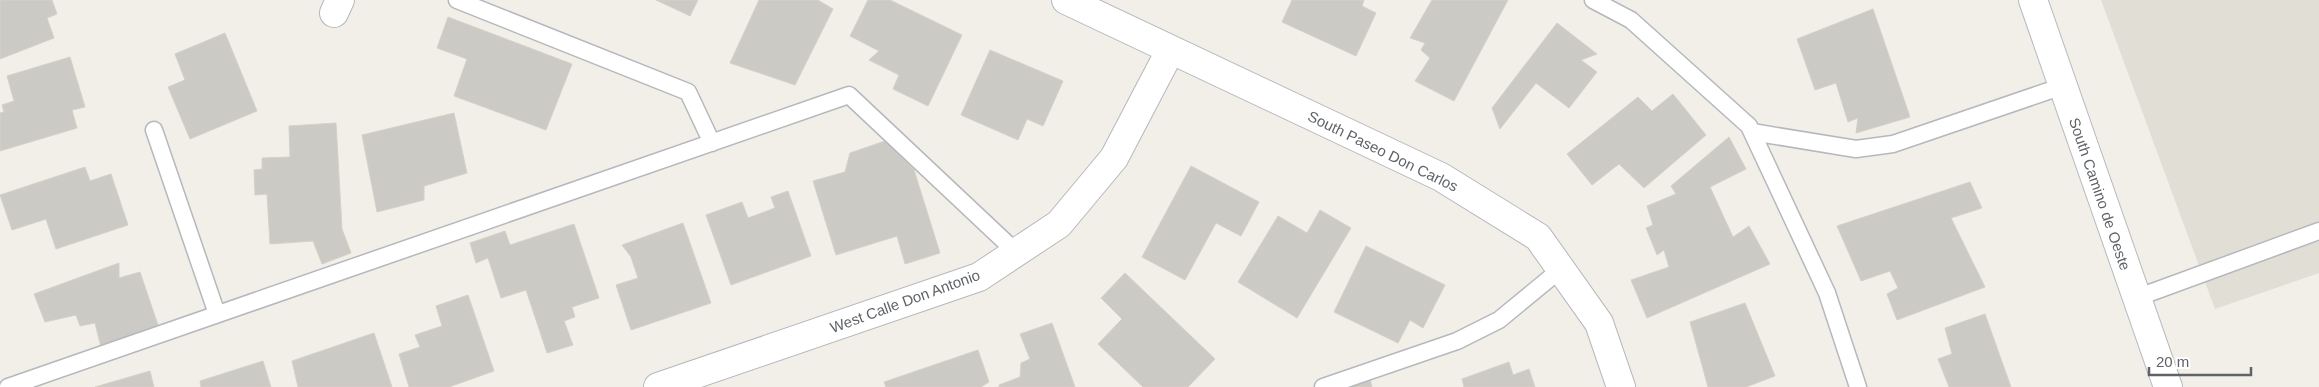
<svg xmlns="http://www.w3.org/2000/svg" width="2319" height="387" font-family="Helvetica,sans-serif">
  <rect width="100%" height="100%" fill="#f1efe8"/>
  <!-- education -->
  <path fill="#e1ded6" d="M 2101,0 L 2319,0 L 2319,273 L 2215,309 Z"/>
  <!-- building -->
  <path fill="#cccac5" stroke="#d6d1c6" d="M 0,0 L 52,0 L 57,14 L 47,18 L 54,38 L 0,59 Z
    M 656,0 L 698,0 L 690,16 Z
    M 759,0 L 818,0 L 833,9 L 795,85 L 730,63 Z
    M 868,0 L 890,0 L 962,35 L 928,106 L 893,89 L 899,75 L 869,60 L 879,51 L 850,36 Z
    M 1292,0 L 1364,0 L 1362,6 L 1376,13 L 1356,56 L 1282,22 Z
    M 1432,0 L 1508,0 L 1454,101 L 1415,81 L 1430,58 L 1421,50 L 1425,43 L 1410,38 Z
    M 1873,9 L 1910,117 L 1856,133 L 1858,118 L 1848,122 L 1836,83 L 1815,90 L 1797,39 Z
    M 448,17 L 572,64 L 546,130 L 454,96 L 467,59 L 437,48 Z
    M 1557,23 L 1597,54 L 1581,60 L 1597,72 L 1569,108 L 1536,83 L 1500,129 L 1492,108 Z
    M 225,33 L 257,111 L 190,139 L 168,87 L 185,80 L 175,54 Z
    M 990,50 L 1063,81 L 1043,126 L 1027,119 L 1018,140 L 961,115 Z
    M 70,57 L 85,107 L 72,110 L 77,128 L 0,151 L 0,113 L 4,112 L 2,105 L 14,101 L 7,76 Z
    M 1673,94 L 1706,135 L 1644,188 L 1619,164 L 1592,185 L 1567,154 L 1638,97 L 1652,111 Z
    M 454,113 L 467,173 L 424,186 L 424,200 L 377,212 L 362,135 Z
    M 336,123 L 342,229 L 351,253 L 322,264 L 313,241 L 270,244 L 267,194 L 255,195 L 254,170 L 262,169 L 262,158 L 290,157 L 289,126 Z
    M 1729,137 L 1746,169 L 1710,187 L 1733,237 L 1749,226 L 1770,264 L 1647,318 L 1631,280 L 1669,267 L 1664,250 L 1657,255 L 1646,228 L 1653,225 L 1647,206 L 1676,194 L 1671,186 Z
    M 885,141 L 914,170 L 940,253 L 905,264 L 897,236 L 836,255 L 813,181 L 845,172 L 850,153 Z
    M 1191,166 L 1259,202 L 1241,236 L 1216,223 L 1185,280 L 1142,257 Z
    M 85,167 L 90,181 L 111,174 L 128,225 L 56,249 L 46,219 L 12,230 L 0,195 Z
    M 1970,182 L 1982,208 L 1951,218 L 1985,287 L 1897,320 L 1887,294 L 1898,288 L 1890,271 L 1861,281 L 1837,226 Z
    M 788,191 L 811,256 L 731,285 L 706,215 L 742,202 L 748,218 L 775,208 L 771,197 Z
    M 1320,210 L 1351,228 L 1297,318 L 1238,282 L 1278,216 L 1307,233 Z
    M 683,223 L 711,303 L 631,330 L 616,285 L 638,278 L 631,257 L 622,245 Z
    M 574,224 L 599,298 L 572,307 L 575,317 L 564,321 L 573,345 L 547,353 L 526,290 L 501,298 L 488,258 L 476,263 L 470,243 L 505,231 L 510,245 Z
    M 1366,246 L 1445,285 L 1423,328 L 1410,320 L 1398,343 L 1334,312 Z
    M 119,263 L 119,278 L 140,272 L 159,328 L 101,347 L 95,323 L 80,326 L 76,315 L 45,322 L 34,294 Z
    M 1125,273 L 1215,359 L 1188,387 L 1143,387 L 1098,344 L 1122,319 L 1101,298 Z
    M 468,295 L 494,371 L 449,387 L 409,387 L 399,354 L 420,347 L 415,335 L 442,326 L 436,306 Z
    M 1745,303 L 1775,376 L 1746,387 L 1708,387 L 1690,322 Z
    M 1985,314 L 2011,387 L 1949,387 L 1938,359 L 1952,354 L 1945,328 Z
    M 1052,323 L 1075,387 L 999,387 L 999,385 L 1020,377 L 1021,363 L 1030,359 L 1020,334 Z
    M 374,333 L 392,387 L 298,387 L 292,361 Z
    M 978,350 L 989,382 L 981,387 L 886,387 L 884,382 Z
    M 263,361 L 271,387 L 201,387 L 200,381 Z
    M 1509,362 L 1513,375 L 1529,369 L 1535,387 L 1464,387 L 1462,379 Z
    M 150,371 L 154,387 L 95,387 Z
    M 1370,379 L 1372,387 L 1348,387 Z"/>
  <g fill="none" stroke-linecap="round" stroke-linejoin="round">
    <defs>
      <path id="lane" d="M 457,0 L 688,92 L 712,143
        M 1593,0 L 1631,20 L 1749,126 L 1827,293 L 1858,387
        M 154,130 L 217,314
        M 1752,132 L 1856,149 L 1893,144 L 2063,86
        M 2136,298 L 2319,231
        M 8,387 L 849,95 L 1016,252
        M 1323,387 L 1457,341 L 1499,320 L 1561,269"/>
      <path id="street" d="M 1066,0 L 1441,177 L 1538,237 L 1599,323 L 1621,387
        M 334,13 L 340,0
        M 658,387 L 979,277 L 1059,224 L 1114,158 L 1170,51"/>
      <path id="secondary" d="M 2033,0 L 2168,387"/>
    </defs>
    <!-- lane casing -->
    <use href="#lane" stroke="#b5b8bc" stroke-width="19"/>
    <!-- street casing -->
    <use href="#street" stroke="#b5b8bc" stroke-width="30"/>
    <!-- secondary casing -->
    <use href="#secondary" stroke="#b6babf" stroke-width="30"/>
    <!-- lane -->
    <use href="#lane" stroke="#fff" stroke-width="16"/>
    <!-- street -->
    <use href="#street" stroke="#fff" stroke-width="28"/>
    <!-- secondary -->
    <use href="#secondary" stroke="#fff" stroke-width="28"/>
  </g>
  <g text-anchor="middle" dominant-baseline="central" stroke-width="5" stroke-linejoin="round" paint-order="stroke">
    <!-- street labels -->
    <g font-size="15" fill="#5f6368" stroke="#fff">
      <text transform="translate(1383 151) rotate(26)">South Paseo Don Carlos</text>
      <text transform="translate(2100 194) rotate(71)">South Camino de Oeste</text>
      <text transform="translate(905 301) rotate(-20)">West Calle Don Antonio</text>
    </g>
  </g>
  <!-- scale -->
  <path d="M2149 367v8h102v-8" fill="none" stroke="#5f6368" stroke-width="2.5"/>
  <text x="2156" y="367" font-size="15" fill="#5f6368" stroke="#ffffff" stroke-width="4" paint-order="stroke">20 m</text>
</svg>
